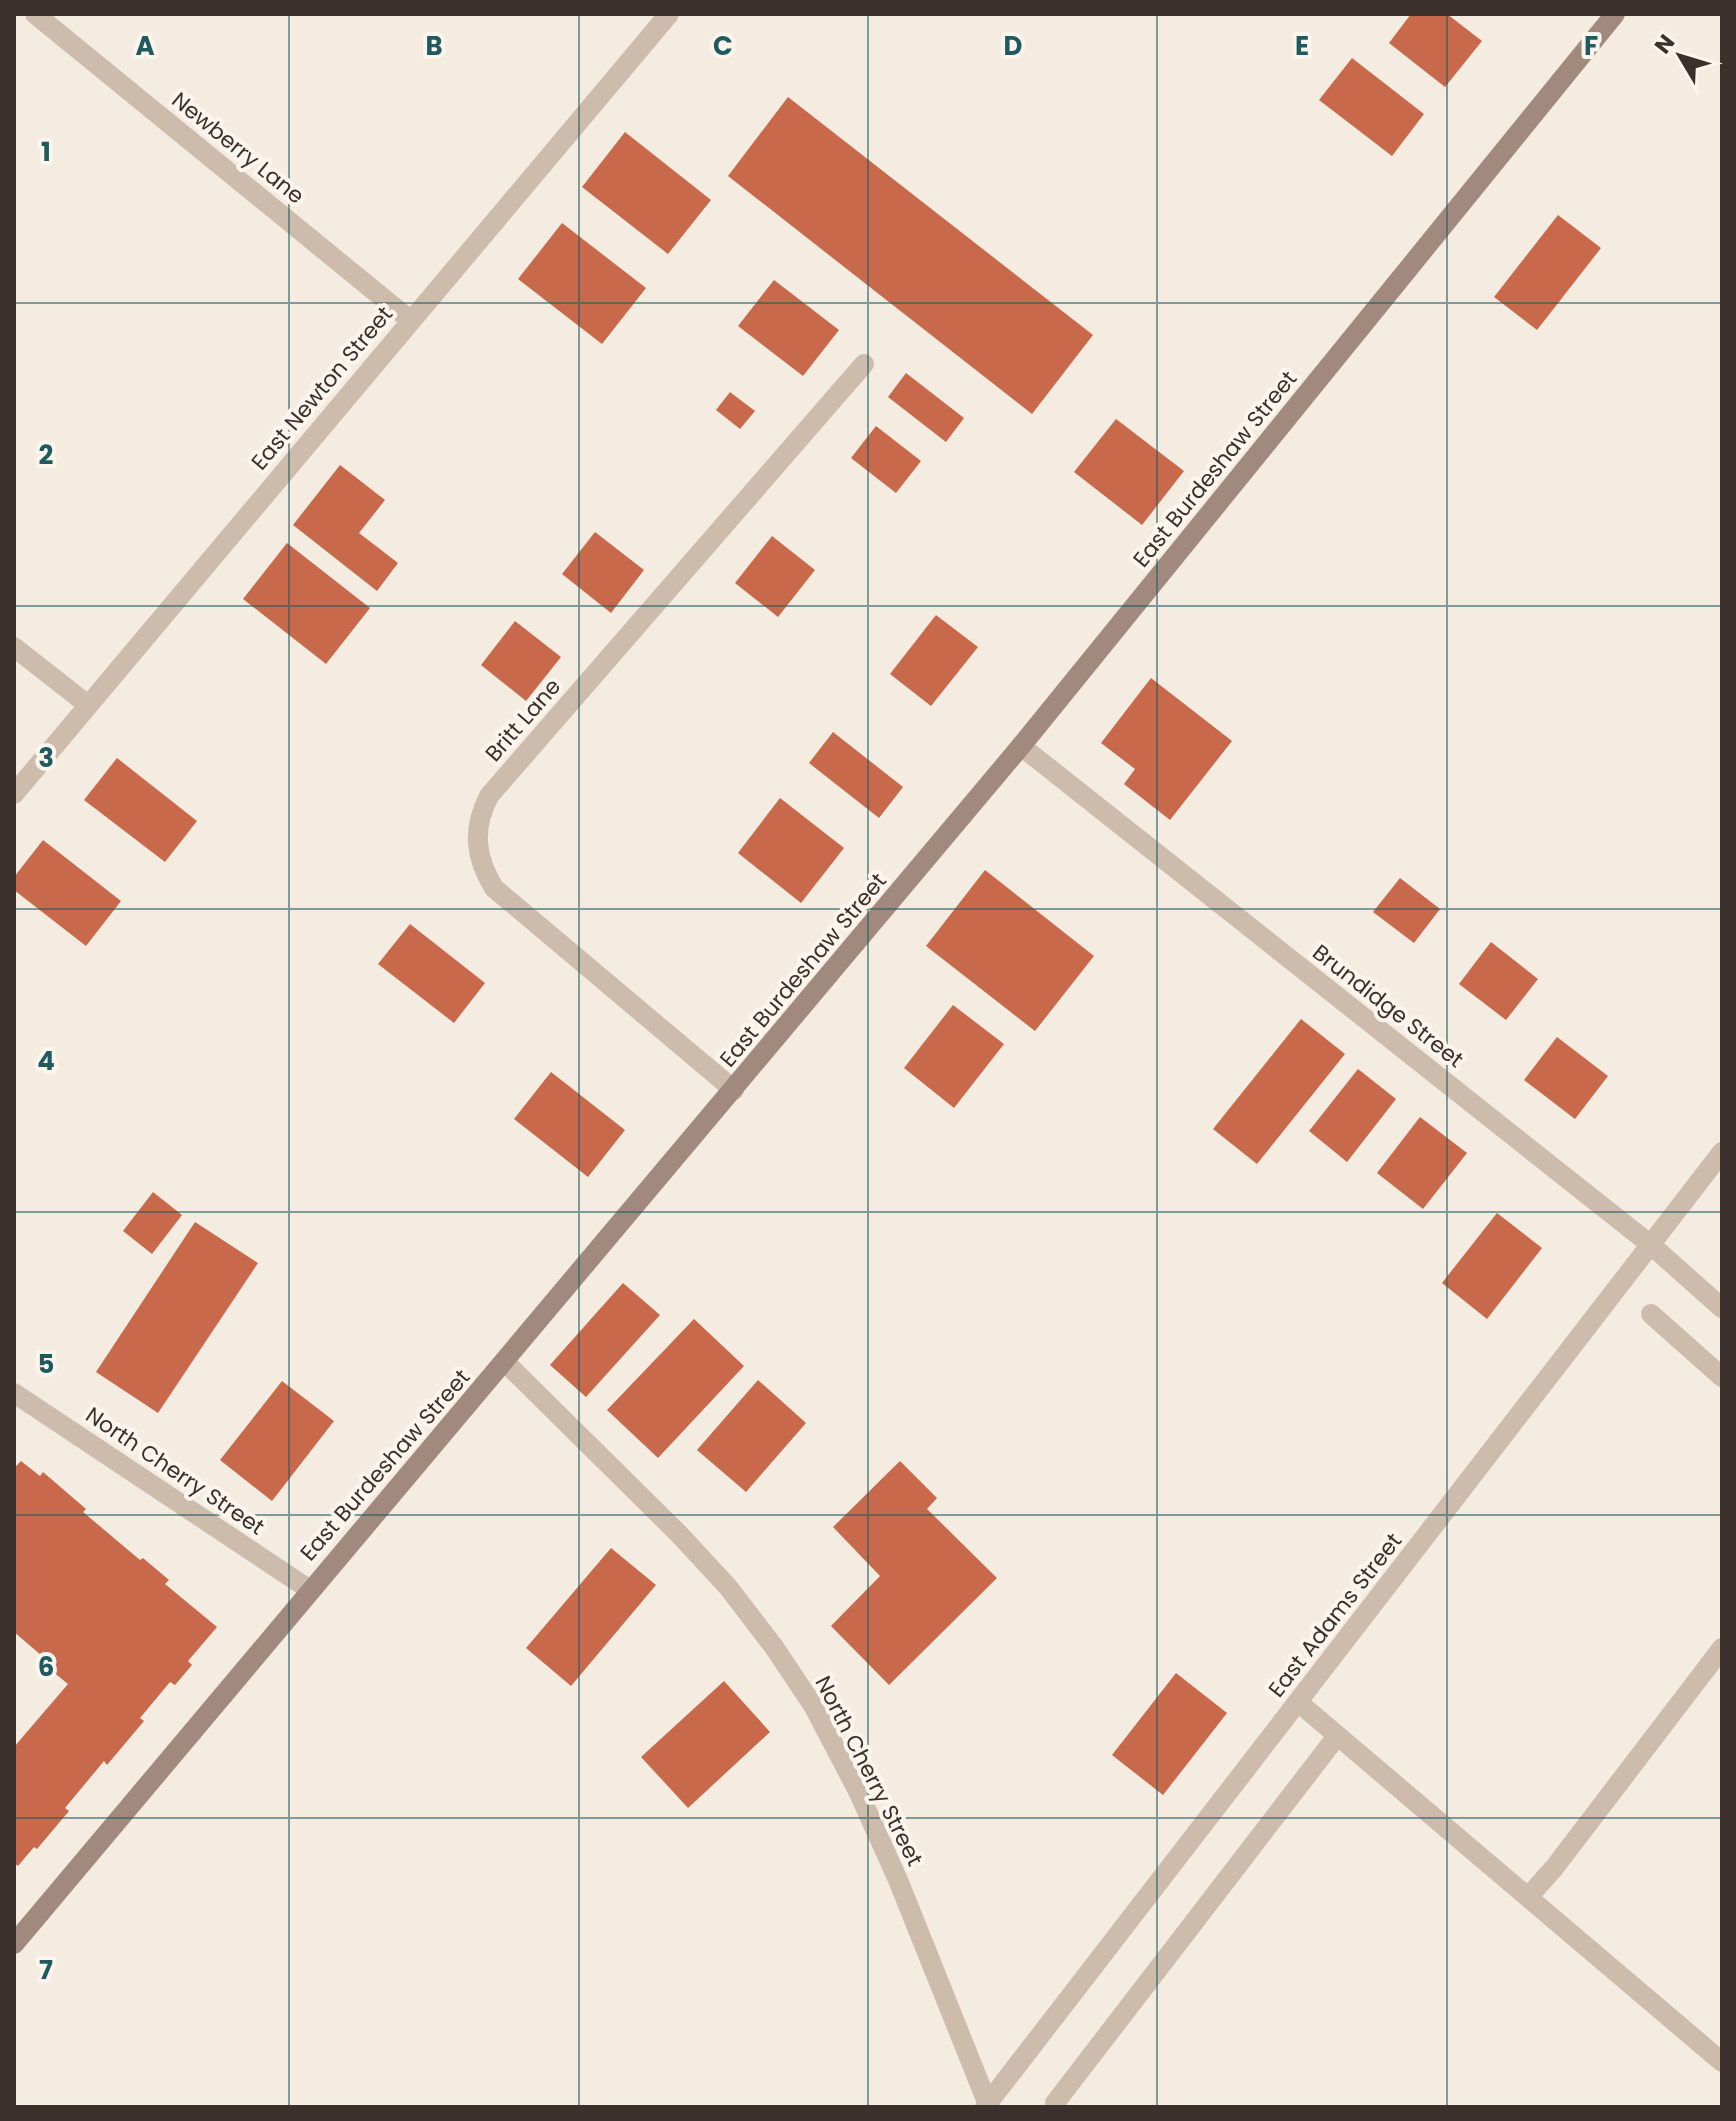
<svg xmlns="http://www.w3.org/2000/svg" width="1736" height="2121" font-family="Poppins,sans-serif">
  <rect width="100%" height="100%" fill="#f4ebe1"/>
  <!-- building -->
  <path fill="#c8694b" d="M 1411,14 L 1447,14 L 1482,41 L 1445,87 L 1389,43 Z
    M 1352,58 L 1424,114 L 1392,156 L 1319,100 Z
    M 788,97 L 1093,335 L 1032,414 L 728,176 Z
    M 625,132 L 711,200 L 668,254 L 582,187 Z
    M 1558,215 L 1601,248 L 1537,330 L 1494,297 Z
    M 562,223 L 646,288 L 602,344 L 518,279 Z
    M 774,280 L 839,330 L 803,376 L 738,326 Z
    M 906,373 L 964,418 L 946,442 L 888,397 Z
    M 730,392 L 755,411 L 740,429 L 716,410 Z
    M 1116,419 L 1184,471 L 1142,525 L 1074,472 Z
    M 876,426 L 921,461 L 896,493 L 851,458 Z
    M 340,465 L 385,500 L 359,533 L 398,563 L 377,591 L 293,525 Z
    M 595,532 L 644,570 L 611,613 L 562,574 Z
    M 772,536 L 815,570 L 778,617 L 735,583 Z
    M 287,543 L 370,608 L 326,664 L 243,599 Z
    M 936,615 L 978,647 L 931,706 L 890,674 Z
    M 515,621 L 561,657 L 526,701 L 481,665 Z
    M 1151,678 L 1232,741 L 1170,820 L 1124,784 L 1135,769 L 1101,743 Z
    M 833,732 L 903,787 L 879,818 L 809,763 Z
    M 117,758 L 197,821 L 165,862 L 84,800 Z
    M 780,798 L 844,848 L 801,903 L 738,853 Z
    M 43,840 L 121,901 L 86,946 L 14,890 L 14,877 Z
    M 985,870 L 1094,956 L 1035,1031 L 926,946 Z
    M 1400,878 L 1440,909 L 1414,943 L 1373,912 Z
    M 410,924 L 485,983 L 454,1023 L 378,964 Z
    M 1491,942 L 1538,979 L 1506,1020 L 1459,984 Z
    M 953,1005 L 1004,1044 L 954,1108 L 904,1068 Z
    M 1301,1019 L 1345,1054 L 1257,1164 L 1213,1129 Z
    M 1557,1037 L 1608,1076 L 1575,1119 L 1524,1080 Z
    M 1358,1069 L 1396,1099 L 1347,1162 L 1309,1131 Z
    M 551,1072 L 625,1130 L 588,1177 L 514,1119 Z
    M 1420,1117 L 1467,1153 L 1423,1209 L 1377,1173 Z
    M 153,1192 L 182,1215 L 152,1254 L 123,1231 Z
    M 1497,1213 L 1542,1248 L 1487,1319 L 1442,1283 Z
    M 195,1222 L 258,1263 L 158,1413 L 96,1372 Z
    M 623,1283 L 660,1315 L 586,1397 L 550,1365 Z
    M 694,1319 L 744,1366 L 658,1458 L 607,1410 Z
    M 758,1380 L 806,1423 L 746,1492 L 697,1450 Z
    M 282,1381 L 334,1421 L 272,1501 L 220,1460 Z
    M 21,1461 L 40,1476 L 43,1472 L 86,1509 L 83,1512 L 140,1560 L 143,1558 L 169,1580 L 165,1584 L 217,1627 L 188,1661 L 192,1665 L 175,1685 L 170,1682 L 140,1718 L 144,1721 L 107,1765 L 104,1761 L 65,1808 L 69,1811 L 37,1849 L 34,1847 L 18,1866 L 14,1863 L 14,1747 L 68,1684 L 52,1671 L 55,1667 L 14,1632 L 14,1468 Z
    M 900,1461 L 937,1498 L 927,1509 L 997,1578 L 889,1685 L 831,1626 L 880,1576 L 833,1527 Z
    M 611,1548 L 656,1585 L 571,1686 L 526,1648 Z
    M 1176,1673 L 1227,1713 L 1163,1795 L 1112,1755 Z
    M 724,1681 L 770,1732 L 688,1808 L 641,1757 Z"/>
  <g fill="none" stroke-linecap="round" stroke-linejoin="round">
    <!-- lane -->
    <path stroke="#cdbbac" stroke-width="20" d="M 1651,1314 L 1722,1377
      M 1298,1702 L 1722,2062
      M 1528,1897 L 1554,1868 L 1722,1648
      M 1056,2107 L 1055,2103 L 1337,1736"/>
    <!-- street -->
    <path stroke="#cdbbac" stroke-width="20" d="M 35,14 L 410,320
      M 14,647 L 88,705
      M 1021,746 L 1651,1245 L 1722,1308
      M 14,794 L 669,14
      M 734,1090 L 494,888 C 475,857 472,829 489,796 L 864,364
      M 505,1362 L 678,1533 L 728,1587 L 774,1647 L 814,1707 L 858,1791 L 898,1880 L 989,2107
      M 14,1393 L 310,1590
      M 985,2107 L 1722,1152"/>
    <!-- secondary -->
    <path stroke="#a18a7d" stroke-width="20" d="M 14,1944 L 1021,746 L 1615,14"/>
  </g>
  <!-- grid -->
  <path fill="none" stroke="#1f5a5e" stroke-width="2" stroke-opacity="0.55" d="M 289,14 L 289,2107M 579,14 L 579,2107M 868,14 L 868,2107M 1157,14 L 1157,2107M 1447,14 L 1447,2107M 14,303 L 1722,303M 14,606 L 1722,606M 14,909 L 1722,909M 14,1212 L 1722,1212M 14,1515 L 1722,1515M 14,1818 L 1722,1818"/>
  <g text-anchor="middle" dominant-baseline="central" stroke-width="8" stroke-linejoin="round" paint-order="stroke">
    <!-- street labels -->
    <g font-size="22" fill="#3b302b" stroke="#fbf5ee">
      <text transform="translate(238 148) rotate(39)">Newberry Lane</text>
      <text transform="translate(322 388) rotate(-50)">East Newton Street</text>
      <text transform="translate(1215 469) rotate(-51)">East Burdeshaw Street</text>
      <text transform="translate(523 720) rotate(-49)">Britt Lane</text>
      <text transform="translate(803 970) rotate(-50)">East Burdeshaw Street</text>
      <text transform="translate(1388 1006) rotate(38)">Brundidge Street</text>
      <text transform="translate(385 1465) rotate(-49)">East Burdeshaw Street</text>
      <text transform="translate(175 1471) rotate(34)">North Cherry Street</text>
      <text transform="translate(1335 1615) rotate(-52)">East Adams Street</text>
      <text transform="translate(869 1771) rotate(63)">North Cherry Street</text>
    </g>
  </g>
  <g font-size="26" text-anchor="middle" font-weight="bold" fill="#1f5a5e" stroke="#fbf5ee" stroke-width="8" stroke-linejoin="round" paint-order="stroke">
    <text x="145" y="55">A</text>
    <text x="434" y="55">B</text>
    <text x="723" y="55">C</text>
    <text x="1013" y="55">D</text>
    <text x="1302" y="55">E</text>
    <text x="1591" y="55">F</text>
    <text x="46" y="161">1</text>
    <text x="46" y="464">2</text>
    <text x="46" y="767">3</text>
    <text x="46" y="1070">4</text>
    <text x="46" y="1373">5</text>
    <text x="46" y="1676">6</text>
    <text x="46" y="1979">7</text>
  </g>
  <!-- border -->
  <rect width="1736" height="2121" fill="none" stroke="#3b302b" stroke-width="32"/>
  <!-- north arrow -->
  <g transform="translate(1680 56) rotate(308)" stroke="#fbf5ee" stroke-width="6" paint-order="stroke">
  <path d="M0-6L14 30L0 20L-14 30Z" fill="#3b302b"/>
  <text y="-12" font-size="22" font-weight="bold" text-anchor="middle" fill="#3b302b">N</text>
  </g>
</svg>
